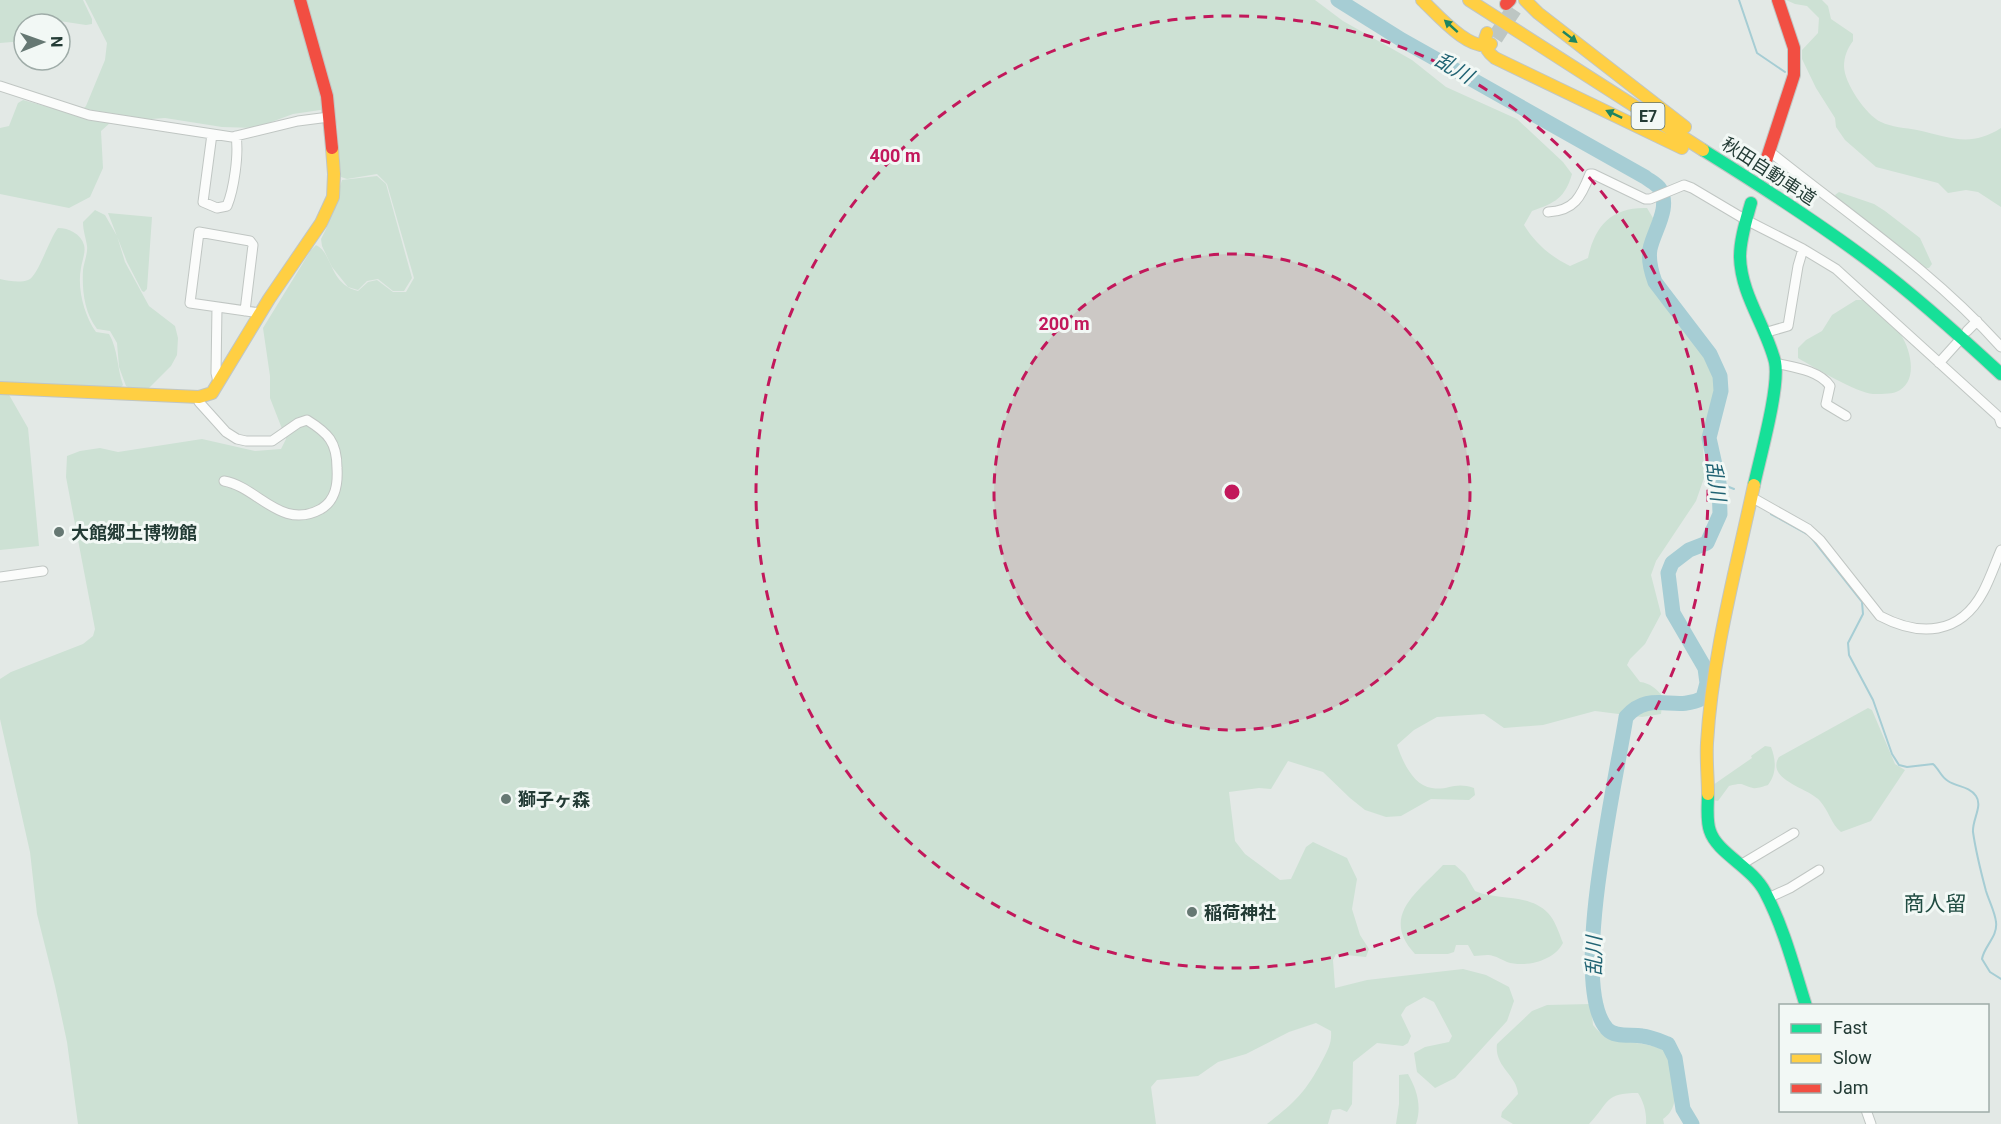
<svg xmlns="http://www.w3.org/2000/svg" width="2001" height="1124" font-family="Roboto,'Noto Sans JP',sans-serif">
  <rect width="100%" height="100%" fill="#e3e9e6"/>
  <!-- green -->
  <path fill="#cde1d4" d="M 0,0 L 83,0 L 92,19 L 92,24 L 86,25 L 53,20 L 45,20 L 37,24 L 24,24 L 24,41 L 0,43 Z
    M 85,0 L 1315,0 L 1343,21 L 1412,60 L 1446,87 L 1517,119 L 1563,162 L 1572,174 C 1565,198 1555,203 1532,211 L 1524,225 C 1535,243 1551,257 1570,266 L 1588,258 C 1595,225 1612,207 1647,208 L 1653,218 L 1643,262 L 1651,285 L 1707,358 L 1716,382 L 1715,404 L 1703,437 L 1704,478 L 1696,501 L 1656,561 L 1651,575 L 1661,614 L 1645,644 L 1630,659 L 1627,665 L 1640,682 C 1650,683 1657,689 1663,697 L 1661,714 L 1642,717 L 1595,711 L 1543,725 L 1504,728 L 1484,714 L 1437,717 L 1414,730 L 1397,745 C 1402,760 1413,786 1432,788 C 1448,791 1454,781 1474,788 L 1475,795 L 1469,800 L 1431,799 L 1401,816 L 1386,817 L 1365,810 L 1350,798 L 1323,772 L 1288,761 L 1271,789 L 1259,788 L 1229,792 L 1235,841 L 1245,854 L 1280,880 L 1291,879 L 1306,847 L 1313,842 L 1347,858 L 1357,879 L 1352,909 L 1360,935 L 1369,949 L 1366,957 L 1336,954 L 1333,960 L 1335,988 L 1367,980 L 1463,969 L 1486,975 L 1509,987 L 1514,1001 L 1507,1021 L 1455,1078 L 1435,1088 L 1417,1072 L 1414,1053 L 1425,1047 L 1449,1042 L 1452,1036 L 1434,1002 L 1424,997 L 1406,1007 L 1401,1015 L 1411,1036 L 1408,1043 L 1403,1046 L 1377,1043 L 1353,1062 L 1352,1104 L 1347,1112 L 1340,1109 L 1332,1110 L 1328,1124 L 1267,1124 C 1294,1103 1306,1092 1322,1061 C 1328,1050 1332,1043 1331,1031 L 1316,1023 L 1289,1032 L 1246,1054 L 1218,1062 L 1198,1076 L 1157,1080 L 1151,1087 L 1156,1124 L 78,1124 L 67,1042 L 55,986 L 37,914 L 30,852 L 0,719 L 0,679 L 11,672 L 83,644 L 93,636 L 95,629 L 66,477 L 67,456 L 80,451 L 100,448 L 118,452 L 202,439 L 255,451 L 281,449 L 286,439 L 270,398 L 270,376 L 263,328 L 311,250 L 316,245 C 333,253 329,284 358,291 L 368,282 L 377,280 L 393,292 L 406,292 L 414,278 L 387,184 L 377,174 L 347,179 L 341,177 L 337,124 L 327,109 L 293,114 L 255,128 L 222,127 L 165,118 L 111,122 L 101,131 L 103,168 L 90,197 L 69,208 L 0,194 L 0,128 L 9,126 L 18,103 L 23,100 L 77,115 L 86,106 L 105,60 L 107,43 Z
    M 1786,0 L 1822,0 L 1828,6 L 1831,19 L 1853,34 L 1853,41 C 1847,49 1844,57 1844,66 C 1844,83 1866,115 1881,122 C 1891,127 1906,128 1917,130 C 1950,137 1970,148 2001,128 L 2001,207 L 1978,192 L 1966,190 L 1948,193 L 1938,183 L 1876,167 L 1845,140 L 1836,127 L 1835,118 L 1816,88 L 1802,59 L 1802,50 L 1818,33 L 1819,18 L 1807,6 L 1795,4 Z
    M 377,176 L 386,184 L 412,278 L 404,291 L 393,291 L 378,279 L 367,281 L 358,290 L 348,287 L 332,267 L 322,246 L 321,239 L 327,227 L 342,180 Z
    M 1839,192 L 1874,204 L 1885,211 L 1920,238 L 1932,264 L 1929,268 L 1923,268 L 1873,225 L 1837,199 L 1835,195 Z
    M 95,210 L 105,215 L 117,236 L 125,262 L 149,306 L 175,326 L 178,338 L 177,355 L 171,366 L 149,388 L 132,389 L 126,386 L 119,367 L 117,343 L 110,331 L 97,329 C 84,312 82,290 83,270 C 84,262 88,253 87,246 C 86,238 83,231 83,222 Z
    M 108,213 L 152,217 L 147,289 L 144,292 L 142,291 L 127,262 Z
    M 58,228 C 69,228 81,234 84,245 C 86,252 82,261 81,268 C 77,288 84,315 96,332 L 109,334 C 118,349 117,368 123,385 L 119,389 L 0,383 L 0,279 C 9,281 20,283 28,280 C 38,277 49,239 58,228 Z
    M 1856,300 L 1864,300 C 1875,310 1894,323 1901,335 C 1911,350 1919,383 1896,392 C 1891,394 1879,394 1873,394 C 1857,393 1813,367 1798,358 L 1798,348 L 1806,340 L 1822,331 L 1832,315 Z
    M 0,393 L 8,393 L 28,428 L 39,546 L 0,550 Z
    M 1868,708 L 1872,710 L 1895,764 L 1905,770 L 1871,821 L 1841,832 C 1831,824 1829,811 1820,801 C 1809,788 1765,780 1779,757 Z
    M 1765,746 L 1771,747 C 1776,760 1777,773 1768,785 C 1764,786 1757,789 1753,788 C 1740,785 1745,782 1729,786 L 1718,801 L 1712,800 L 1713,785 L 1752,758 L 1751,756 Z
    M 1443,865 L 1455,865 L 1465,874 L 1475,891 C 1498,901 1529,893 1548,913 C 1555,920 1559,933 1563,943 C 1554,961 1525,968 1507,962 C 1502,960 1498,957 1493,956 C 1488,954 1480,956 1474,956 L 1468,945 L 1456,945 L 1454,952 L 1448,954 L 1415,954 C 1380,916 1417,893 1443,865 Z
    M 1591,1004 L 1593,1025 C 1597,1030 1602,1035 1608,1037 C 1640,1049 1680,1035 1676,1086 C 1675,1100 1675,1111 1663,1119 L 1664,1124 L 1646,1124 C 1647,1114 1644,1102 1638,1093 C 1604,1093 1610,1102 1589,1124 L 1513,1124 L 1501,1117 L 1502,1112 L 1518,1094 C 1517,1075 1494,1067 1497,1044 L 1532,1011 L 1547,1005 Z
    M 1408,1074 C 1417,1090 1422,1106 1416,1124 L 1396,1124 L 1399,1104 L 1399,1075 Z"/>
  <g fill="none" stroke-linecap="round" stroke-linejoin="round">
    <!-- stream -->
    <path stroke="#a6cdd4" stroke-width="2" d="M 1739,0 L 1757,53 L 1785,72
      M 1719,483 L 1734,489
      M 1771,514 L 1809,535 L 1862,602 L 1863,614 L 1848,643 L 1849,655 L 1873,700 L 1892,754 L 1899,765 L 1907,767 L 1933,764 C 1939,769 1941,777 1948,781 C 1957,787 1969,786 1976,796 C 1983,806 1972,820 1973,832 C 1975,846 1982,876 1986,891 C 1989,901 1995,912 1996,922 C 1998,937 1984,946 1982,959 L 1990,972 L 2001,979"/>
    <!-- river -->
    <path stroke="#a6cdd4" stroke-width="15" d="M 1338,0 L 1402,40 L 1645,177 C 1650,181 1657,184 1660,189 C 1671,208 1654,230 1650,249 C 1648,260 1651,271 1655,282 L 1710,354 L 1720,376 L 1721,391 L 1709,438 L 1719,483 L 1720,514 L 1707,543 L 1689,550 L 1672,563 L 1668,573 L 1673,613 L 1705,668 L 1707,683 L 1703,698 C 1675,713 1650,689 1626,717 C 1617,777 1568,985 1607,1029 C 1615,1038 1631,1034 1642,1036 C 1651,1037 1660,1041 1668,1044 L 1675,1058 L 1683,1109 L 1692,1124"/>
    <!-- highway-tunnel -->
    <path stroke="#bdc6c3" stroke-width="16" stroke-dasharray="16 8" stroke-linecap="butt" d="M 1495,38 L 1514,9"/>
    <defs>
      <path id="street" d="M 0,86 L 89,115 L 232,137 L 298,121 L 329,117
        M 212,134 L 203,202 L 217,208 L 227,206 C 234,189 239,154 236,136
        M 1769,151 C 1847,214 1933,271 2001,347
        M 1548,212 C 1574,211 1581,197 1590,174 L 1593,174 L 1645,199 L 1650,199 L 1684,185 L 1692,188 L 1746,220 L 1803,249 L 1836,269 L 1999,417 L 2001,423
        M 217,307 L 216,373 L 218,382
        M 245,311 L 253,245 L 250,241 L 199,232 L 190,303 L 260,313
        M 1967,331 L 1977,321
        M 1764,333 L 1788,326 L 1798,266 L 1803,249
        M 1775,363 C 1792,367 1819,370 1830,386 L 1826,404 L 1846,416
        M 1939,363 L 1957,343
        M 199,397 L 199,402 L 226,432 L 237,439 L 246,441 L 272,441 L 298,423 L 307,420 C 328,433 337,442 337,468 C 338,484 336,500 321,509 C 281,531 258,487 224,481
        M 1753,498 L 1808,529 L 1820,540 L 1880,616 C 1920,637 1960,635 1983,592 C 1990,579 1995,564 2001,550
        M 0,577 L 43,571
        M 1742,864 L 1794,833
        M 1768,898 L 1790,888 L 1819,870
        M 1866,1110 L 1871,1124"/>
      <path id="fast" d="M 1703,150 C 1761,186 1819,223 1873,264 C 1918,298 1960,336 2001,374
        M 1751,203 C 1746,221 1740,239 1740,257 C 1741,295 1766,326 1775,362 C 1780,387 1760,457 1754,485
        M 1708,794 C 1708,805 1706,820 1710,831 C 1717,853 1752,867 1765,892 C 1784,928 1794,968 1806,1006"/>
      <path id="slow" d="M 1422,0 C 1437,14 1470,53 1491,44
        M 1469,0 L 1703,150
        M 1525,0 L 1538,13 L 1685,127
        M 1487,33 C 1482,44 1486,51 1495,58 L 1682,148
        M 0,388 L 199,397 L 212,393 L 269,299 L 321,223 L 333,197 L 334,174 L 332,148
        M 1708,794 C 1708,777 1706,760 1707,743 C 1712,656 1736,569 1754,485"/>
      <path id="jam" d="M 300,0 L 327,96 L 332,148
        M 1506,4 L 1510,0
        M 1764,167 L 1794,75 L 1794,48 L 1778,0"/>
    </defs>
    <!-- street casing -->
    <use href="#street" stroke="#c0c6c3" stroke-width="11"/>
    <!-- fast casing -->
    <use href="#fast" stroke="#c0c6c4" stroke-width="14"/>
    <!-- slow casing -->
    <use href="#slow" stroke="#c0c6c4" stroke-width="14"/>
    <!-- jam casing -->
    <use href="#jam" stroke="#c0c6c4" stroke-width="14"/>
    <!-- street -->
    <use href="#street" stroke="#fbfcfb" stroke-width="9"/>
    <!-- fast -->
    <use href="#fast" stroke="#16e098" stroke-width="12"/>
    <!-- slow -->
    <use href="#slow" stroke="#ffcf43" stroke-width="12"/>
    <!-- jam -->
    <use href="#jam" stroke="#f24e42" stroke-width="12"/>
  </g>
  <!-- one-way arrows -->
  <defs><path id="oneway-solid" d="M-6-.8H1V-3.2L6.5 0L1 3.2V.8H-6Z" transform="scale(1.5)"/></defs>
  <g fill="#1d8562">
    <use href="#oneway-solid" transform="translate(1451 26) rotate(-138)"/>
    <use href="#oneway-solid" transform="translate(1570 37) rotate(38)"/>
    <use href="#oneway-solid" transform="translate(1614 114) rotate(-155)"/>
  </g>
  <!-- distance rings -->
  <circle cx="1232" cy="492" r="238" fill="#c2185b" fill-opacity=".12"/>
  <g fill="none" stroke="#c2185b" stroke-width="3" stroke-dasharray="10 8">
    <circle cx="1232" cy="492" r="238"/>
    <circle cx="1232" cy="492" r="476"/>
  </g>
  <!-- markers -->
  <g fill="#667873" stroke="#f2f8f5" stroke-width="2">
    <circle cx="59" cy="532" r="6"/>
    <circle cx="506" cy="799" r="6"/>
    <circle cx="1192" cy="912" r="6"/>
  </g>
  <g text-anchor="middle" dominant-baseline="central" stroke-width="6" stroke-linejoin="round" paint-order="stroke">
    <!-- shield labels -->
    <rect fill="#f2f8f5" stroke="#61746f" stroke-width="1.5" x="1631.5" y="103" width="33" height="26" rx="4.5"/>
    <g font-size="16" font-weight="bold" fill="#233b35">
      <text x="1648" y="116">E7</text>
    </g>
    <!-- street labels -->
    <g font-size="18" fill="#233b35" stroke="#f2f8f5">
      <text transform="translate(1769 171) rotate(33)">秋田自動車道</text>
    </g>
    <!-- poi labels -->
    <g font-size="18" font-weight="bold" fill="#233b35" stroke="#f2f8f5" text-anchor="start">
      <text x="71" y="532">大館郷土博物館</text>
      <text x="518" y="799">獅子ヶ森</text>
      <text x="1204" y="912">稲荷神社</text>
    </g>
    <!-- water labels -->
    <g font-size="20" font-style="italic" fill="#206373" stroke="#f2f8f5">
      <text transform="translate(1454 68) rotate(30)">乱川</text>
      <text transform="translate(1716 481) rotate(82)">乱川</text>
      <text transform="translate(1594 956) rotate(-90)">乱川</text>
    </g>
    <!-- quarter labels -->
    <g font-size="21" fill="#204c42" stroke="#f2f8f5">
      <text x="1935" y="904">商人留</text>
    </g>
  </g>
  <circle cx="1232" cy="492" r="9" fill="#c2185b" stroke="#f2f8f5" stroke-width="3"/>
  <g font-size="18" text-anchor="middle" font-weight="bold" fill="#c2185b" stroke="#f2f8f5" stroke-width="6" stroke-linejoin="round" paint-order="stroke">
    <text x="895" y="162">400 m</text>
    <text x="1064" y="330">200 m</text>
  </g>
  <!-- legend -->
  <rect x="1779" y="1004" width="210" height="108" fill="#f2f8f5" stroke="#9faca8" stroke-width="1.5"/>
  <rect x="1791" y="1024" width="30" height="9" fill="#16e098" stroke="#9faca8" stroke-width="1.5"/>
  <text x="1833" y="1034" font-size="18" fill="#233b35">Fast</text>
  <rect x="1791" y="1054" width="30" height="9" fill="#ffcf43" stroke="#9faca8" stroke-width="1.5"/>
  <text x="1833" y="1064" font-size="18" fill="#233b35">Slow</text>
  <rect x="1791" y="1084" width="30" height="9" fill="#f24e42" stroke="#9faca8" stroke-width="1.5"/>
  <text x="1833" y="1094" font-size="18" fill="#233b35">Jam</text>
  <!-- north arrow -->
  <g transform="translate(42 42) rotate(89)"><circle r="28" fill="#f2f8f5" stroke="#9faca8" stroke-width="1.5"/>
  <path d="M0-4.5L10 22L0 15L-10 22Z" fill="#667873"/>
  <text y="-9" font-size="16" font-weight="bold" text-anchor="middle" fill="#233b35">N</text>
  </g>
</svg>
